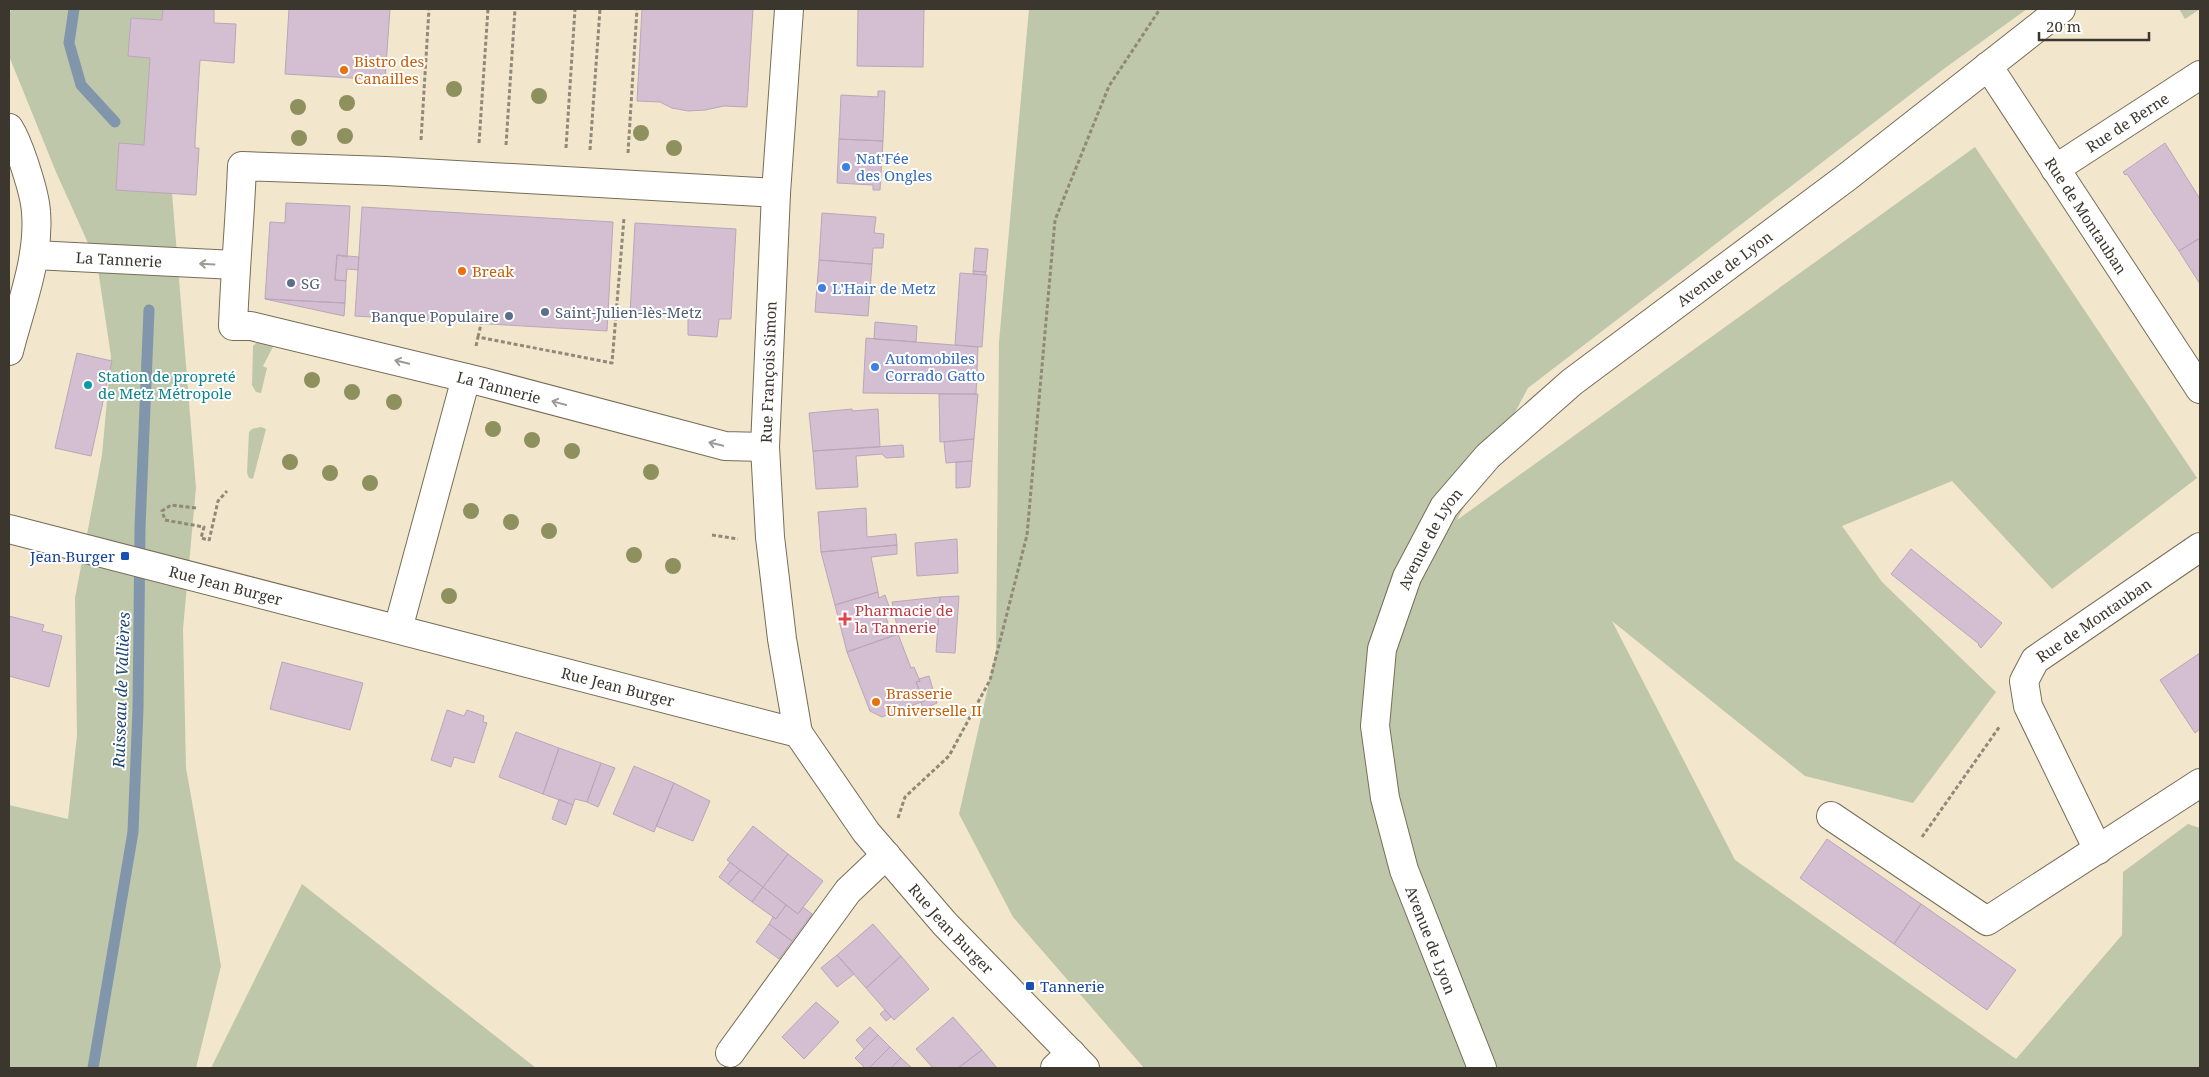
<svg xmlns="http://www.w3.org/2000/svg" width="2209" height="1077" font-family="'Noto Serif',serif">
  <rect width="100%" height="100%" fill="#f2e6cd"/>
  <!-- green -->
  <path fill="#bec7a9" d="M 11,9 L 163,9 L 162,20 L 131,18 L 129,56 L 150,58 L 144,145 L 119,144 L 116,190 L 172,193 L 196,488 L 183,629 L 186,768 L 221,966 L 196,1068 L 9,1068 L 9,805 L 68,819 L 77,735 L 75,598 L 102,455 L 111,356 L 97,263 L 56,172 L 9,56 L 9,15 Z
    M 1029,9 L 2027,9 L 1945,68 L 1528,388 L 1457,520 L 1975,147 L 2197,478 L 2052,589 L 1952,481 L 1842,526 L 1882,582 L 1996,692 L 1913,803 L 1805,776 L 1612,621 L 1735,860 L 2016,1059 L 2122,935 L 2123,872 L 2188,824 L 2200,828 L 2200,1068 L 1144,1068 L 1013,917 L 959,814 L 996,652 L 999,342 Z
    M 2179,9 L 2200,9 L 2185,19 Z
    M 259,340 L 275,343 L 263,366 L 267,368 L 261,393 L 256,392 L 252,385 L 253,346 Z
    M 261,427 L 266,429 L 253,479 L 249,478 L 247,473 L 249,432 L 252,429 Z
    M 302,884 L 536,1068 L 211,1068 Z"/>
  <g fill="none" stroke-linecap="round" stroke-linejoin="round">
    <!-- stream -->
    <path stroke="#8296ab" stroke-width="11" d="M 74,9 L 69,43 L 81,85 L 115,122
      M 93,1068 L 133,832 L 138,709 L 140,528 L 149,310"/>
  </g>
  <!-- building -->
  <path fill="#d4bfd2" stroke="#baa6b8" d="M 163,9 L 214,9 L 214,23 L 236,24 L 234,63 L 200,60 L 195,141 L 195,148 L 199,148 L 196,195 L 116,190 L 119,143 L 144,145 L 150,58 L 128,56 L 131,18 L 162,20 Z
    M 289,9 L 390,9 L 385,80 L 285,74 Z
    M 642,9 L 753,9 L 747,107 L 724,106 L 705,110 L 688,111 L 672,108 L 660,102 L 637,101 Z
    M 858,9 L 924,9 L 923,67 L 857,66 Z
    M 878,91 L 885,91 L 883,141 L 839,139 L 841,95 L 878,97 Z
    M 839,139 L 883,141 L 880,190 L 873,190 L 873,185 L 837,183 Z
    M 2165,143 L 2200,199 L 2200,238 L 2179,251 L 2127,174 L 2125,175 L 2123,172 Z
    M 286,203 L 350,206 L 347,257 L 337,255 L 335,280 L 346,281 L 345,303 L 265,299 L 270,222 L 285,223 Z
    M 362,207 L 613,222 L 607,331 L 355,316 Z
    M 822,213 L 876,217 L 874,233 L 884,234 L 883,248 L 873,248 L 872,264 L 819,260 Z
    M 635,223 L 736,229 L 731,319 L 719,319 L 717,337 L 688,335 L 688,317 L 630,314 Z
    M 2200,238 L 2200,284 L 2179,251 Z
    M 975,248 L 988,249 L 986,272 L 973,271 Z
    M 337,255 L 359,257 L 358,270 L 347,269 L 346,281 L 335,280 Z
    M 819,260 L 872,264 L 868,316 L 815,312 Z
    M 973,271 L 986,272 L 985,275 L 973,274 Z
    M 960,273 L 987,275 L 982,347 L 955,345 Z
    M 265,299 L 345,303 L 344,316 Z
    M 875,322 L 917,326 L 916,342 L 874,339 Z
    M 866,338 L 978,347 L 976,394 L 863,393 Z
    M 77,353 L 112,361 L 91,456 L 55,448 Z
    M 939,394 L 978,394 L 974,439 L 940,442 Z
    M 852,409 L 852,411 L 878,409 L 880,447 L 813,451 L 809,413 Z
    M 974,439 L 972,461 L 946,463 L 944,442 Z
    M 903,445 L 904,457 L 886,458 L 882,454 L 856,456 L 858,487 L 816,489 L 813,451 Z
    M 972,461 L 970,487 L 956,488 L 956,462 Z
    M 866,508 L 867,537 L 896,534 L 897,545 L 821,552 L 818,512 Z
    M 957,539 L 958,573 L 917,576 L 915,543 Z
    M 897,545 L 897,554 L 871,557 L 878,592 L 835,605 L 821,552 Z
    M 1911,549 L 2002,623 L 1981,648 L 1978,645 L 1979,644 L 1891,574 Z
    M 878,592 L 879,598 L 885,595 L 892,615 L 886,617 L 892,636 L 847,652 L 835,605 Z
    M 959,596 L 955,653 L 936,652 L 940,597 Z
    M 940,597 L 938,625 L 898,631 L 892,602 Z
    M 9,616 L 44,625 L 42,631 L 62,636 L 49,687 L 9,676 Z
    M 898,634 L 911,668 L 914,667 L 919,679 L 920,681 L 916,682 L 924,701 L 882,717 L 870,711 L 847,652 Z
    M 2200,653 L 2200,729 L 2195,733 L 2160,680 Z
    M 282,662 L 363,683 L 350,730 L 270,709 Z
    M 929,676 L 937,703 L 923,709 L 921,702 L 924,701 L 916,682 L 920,681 L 919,679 Z
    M 447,710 L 464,716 L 467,710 L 484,716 L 483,722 L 487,723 L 474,763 L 454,757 L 451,767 L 431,760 Z
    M 516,732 L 559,748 L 543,794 L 499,777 Z
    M 559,748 L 601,763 L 587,802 L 575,799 L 573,805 L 543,794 Z
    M 601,763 L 615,768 L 598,807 L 587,802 Z
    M 634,766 L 674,783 L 654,832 L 613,814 Z
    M 674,783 L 710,801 L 693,841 L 656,826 Z
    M 559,799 L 573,805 L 566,825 L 552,819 Z
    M 753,826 L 788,854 L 763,887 L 727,860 Z
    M 1827,839 L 1921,904 L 1894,944 L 1800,878 Z
    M 788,854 L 823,881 L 798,914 L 763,887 Z
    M 730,862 L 740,870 L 728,884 L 719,877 Z
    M 740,870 L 763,887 L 752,902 L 728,884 Z
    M 763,887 L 786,905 L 776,919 L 752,902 Z
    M 1921,904 L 2016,970 L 1987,1010 L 1894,944 Z
    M 786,905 L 798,914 L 803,907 L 812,914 L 792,941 L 769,924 L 773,917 L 776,919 Z
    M 769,924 L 792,941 L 779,959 L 756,942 Z
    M 873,924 L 901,956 L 866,988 L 837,955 Z
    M 837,955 L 854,974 L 837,987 L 821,968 Z
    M 901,956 L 929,989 L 894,1020 L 866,988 Z
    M 816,1002 L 839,1022 L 804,1059 L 782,1037 Z
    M 885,1010 L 891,1017 L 886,1021 L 880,1014 Z
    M 953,1017 L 982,1050 L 958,1068 L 933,1068 L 916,1049 Z
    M 870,1027 L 878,1035 L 864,1049 L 856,1040 Z
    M 878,1035 L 890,1047 L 869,1068 L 865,1068 L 855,1058 Z
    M 890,1047 L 901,1058 L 891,1068 L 869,1068 Z
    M 982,1050 L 997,1068 L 958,1068 Z
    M 901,1058 L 912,1068 L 891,1068 Z"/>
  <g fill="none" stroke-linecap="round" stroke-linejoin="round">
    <defs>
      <g id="minor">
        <path id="s1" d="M 1988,66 L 2200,389"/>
        <path d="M 9,128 C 16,139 20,151 24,163 C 29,179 35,195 36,212 C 40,258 20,307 9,351"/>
        <path id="s2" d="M 2055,169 L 2200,75"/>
        <path id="s3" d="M 34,255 L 235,265"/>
        <path d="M 765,447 L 725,446 L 483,382 L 251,326 L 233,326 C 235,272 240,219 242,166 L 386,171 L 776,193"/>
        <path d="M 398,629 L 466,378"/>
        <path d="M 1831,816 L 1987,921 L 2200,783"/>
        <path id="s4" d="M 2098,850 L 2028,706 L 2024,681 L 2035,660 L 2200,547"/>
        <path d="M 730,1053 L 848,891 L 886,855"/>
        <path d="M 1055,1068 L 1071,1053"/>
        <path id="s5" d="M 1482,1068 L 1404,870 L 1385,798 L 1375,726 L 1382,649 L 1407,577 L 1444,507 L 1488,456 L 1572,382 L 1847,177 L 2061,9"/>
      </g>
      <g id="major">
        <path d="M 789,9 L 776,193 L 765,447 L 770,537 L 782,639 L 798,733"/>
        <path id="s6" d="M 9,529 L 798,733 L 866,832 L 945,924 L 1085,1068"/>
      </g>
    </defs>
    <!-- minor casing -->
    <use href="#minor" stroke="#776d57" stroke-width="30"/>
    <!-- major casing -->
    <use href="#major" stroke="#776d57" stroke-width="30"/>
    <!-- path -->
    <path stroke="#918978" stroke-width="3" stroke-dasharray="4 2.5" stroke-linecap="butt" d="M 421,140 L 429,9
      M 479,143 L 488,9
      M 506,145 L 515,9
      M 566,148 L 575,9
      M 590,150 L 600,9
      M 628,153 L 637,9
      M 478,337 L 481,324
      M 476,346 L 478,337 L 612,363 L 624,218
      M 196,508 L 171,505 L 162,511 L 165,520 L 204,527 L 201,538 L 209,540
      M 712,535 L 738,539
      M 209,541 L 218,501 L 227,491
      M 898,818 L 905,797 L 949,756 L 990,680 L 1027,535 L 1055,220 L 1109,86 L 1160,9
      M 1922,837 L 2000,726"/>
    <!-- minor -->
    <use href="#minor" stroke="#fff" stroke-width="28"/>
    <!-- major -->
    <use href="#major" stroke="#fff" stroke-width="28"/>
  </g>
  <!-- trees -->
  <g fill="#8e905e">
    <circle cx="454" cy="89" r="8"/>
    <circle cx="539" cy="96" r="8"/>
    <circle cx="347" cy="103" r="8"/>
    <circle cx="298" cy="107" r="8"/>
    <circle cx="641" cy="133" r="8"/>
    <circle cx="345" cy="136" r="8"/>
    <circle cx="299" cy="138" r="8"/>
    <circle cx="674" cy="148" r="8"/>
    <circle cx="312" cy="380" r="8"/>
    <circle cx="352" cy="392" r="8"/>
    <circle cx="394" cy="402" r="8"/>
    <circle cx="493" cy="429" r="8"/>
    <circle cx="532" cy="440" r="8"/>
    <circle cx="572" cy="451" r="8"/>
    <circle cx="290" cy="462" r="8"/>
    <circle cx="651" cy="472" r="8"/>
    <circle cx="330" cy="473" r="8"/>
    <circle cx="370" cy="483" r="8"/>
    <circle cx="471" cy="511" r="8"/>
    <circle cx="511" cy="522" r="8"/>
    <circle cx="549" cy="531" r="8"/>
    <circle cx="634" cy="555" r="8"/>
    <circle cx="673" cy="566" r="8"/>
    <circle cx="449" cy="596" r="8"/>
  </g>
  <!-- one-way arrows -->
  <defs><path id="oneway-shaft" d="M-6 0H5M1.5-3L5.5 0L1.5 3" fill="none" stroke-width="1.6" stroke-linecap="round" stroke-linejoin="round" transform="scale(1.25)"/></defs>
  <g stroke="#9e9b96">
    <use href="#oneway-shaft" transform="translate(207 264) rotate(-177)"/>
    <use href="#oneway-shaft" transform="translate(402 362) rotate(-166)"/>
    <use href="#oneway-shaft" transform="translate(559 403) rotate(-165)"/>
    <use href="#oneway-shaft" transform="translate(716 444) rotate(-166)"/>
  </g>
  <!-- markers -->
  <g fill="#e8710a" stroke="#fff" stroke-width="2">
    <circle cx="344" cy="70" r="5"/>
    <circle cx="462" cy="271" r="5"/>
    <circle cx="876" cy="702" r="5"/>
  </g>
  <g fill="#3f7fe0" stroke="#fff" stroke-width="2">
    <circle cx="846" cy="167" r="5"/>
    <circle cx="822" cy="288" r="5"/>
    <circle cx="875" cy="367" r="5"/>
  </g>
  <g fill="#5c6f8a" stroke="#fff" stroke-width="2">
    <circle cx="291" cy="283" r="5"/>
    <circle cx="545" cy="312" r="5"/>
    <circle cx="509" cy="316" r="5"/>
  </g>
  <circle fill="#0f9aa8" stroke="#fff" stroke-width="2" cx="88" cy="385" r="5"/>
  <g fill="#1a4fb4" stroke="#fff" stroke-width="2">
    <rect x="120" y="551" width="10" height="10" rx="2.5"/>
    <rect x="1025" y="981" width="10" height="10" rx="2.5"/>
  </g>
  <path fill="#e0444e" stroke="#fff" stroke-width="2" d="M842.5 611.5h5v5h5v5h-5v5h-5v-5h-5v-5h5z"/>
  <g text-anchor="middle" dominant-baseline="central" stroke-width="4" stroke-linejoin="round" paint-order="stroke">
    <!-- food labels -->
    <g font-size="15" fill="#c56008" stroke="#fff" text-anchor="start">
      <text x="354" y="61">Bistro des<tspan x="354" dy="17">Canailles</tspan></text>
      <text x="472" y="271">Break</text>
      <text x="886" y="693">Brasserie<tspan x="886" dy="17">Universelle II</tspan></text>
    </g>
    <!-- street labels -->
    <g font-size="15" fill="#3c372e" stroke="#fff">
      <text stroke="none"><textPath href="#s2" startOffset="86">Rue de Berne</textPath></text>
      <text stroke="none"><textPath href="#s1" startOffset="179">Rue de Montauban</textPath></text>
      <text stroke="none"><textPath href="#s3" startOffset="85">La Tannerie</textPath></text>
      <text stroke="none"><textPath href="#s5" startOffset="962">Avenue de Lyon</textPath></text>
      <text transform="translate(768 372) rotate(-88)">Rue François Simon</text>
      <text transform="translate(499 387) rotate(15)">La Tannerie</text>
      <text stroke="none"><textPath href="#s5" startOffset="558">Avenue de Lyon</textPath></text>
      <text stroke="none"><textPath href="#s6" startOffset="224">Rue Jean Burger</textPath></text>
      <text stroke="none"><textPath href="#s4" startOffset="280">Rue de Montauban</textPath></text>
      <text stroke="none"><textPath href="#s6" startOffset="629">Rue Jean Burger</textPath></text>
      <text stroke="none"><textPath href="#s6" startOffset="1064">Rue Jean Burger</textPath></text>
      <text transform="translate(1431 940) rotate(69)">Avenue de Lyon</text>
    </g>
    <!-- shop labels -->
    <g font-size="15" fill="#366cbe" stroke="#fff" text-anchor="start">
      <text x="856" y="158">Nat'Fée<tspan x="856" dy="17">des Ongles</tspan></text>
      <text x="832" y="288">L'Hair de Metz</text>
      <text x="885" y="358">Automobiles<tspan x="885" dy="17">Corrado Gatto</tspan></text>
    </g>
    <!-- service labels -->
    <g font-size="15" fill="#4e5e75" stroke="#fff" text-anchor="start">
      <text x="301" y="283">SG</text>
      <text x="555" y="312">Saint-Julien-lès-Metz</text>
      <text x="499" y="316" text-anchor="end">Banque Populaire</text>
    </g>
    <!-- culture labels -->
    <g font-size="15" fill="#0d838f" stroke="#fff" text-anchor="start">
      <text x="98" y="376">Station de propreté<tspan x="98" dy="17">de Metz Métropole</tspan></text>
    </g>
    <!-- transit labels -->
    <g font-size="15" fill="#164399" stroke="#fff" text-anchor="end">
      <text x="115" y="556">Jean Burger</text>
      <text x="1040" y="986" text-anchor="start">Tannerie</text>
    </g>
    <!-- health labels -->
    <g font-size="15" fill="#be3a42" stroke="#fff" text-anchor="start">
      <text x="855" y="610">Pharmacie de<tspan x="855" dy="17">la Tannerie</tspan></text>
    </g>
    <!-- water labels -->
    <g font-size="16" font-style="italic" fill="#1b4673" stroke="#fff">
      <text transform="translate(121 690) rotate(-88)">Ruisseau de Vallières</text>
    </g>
  </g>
  <!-- border -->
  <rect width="2209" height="1077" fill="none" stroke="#3c372e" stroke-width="20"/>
  <!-- scale -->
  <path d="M2039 32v8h110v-8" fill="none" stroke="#3c372e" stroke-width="2.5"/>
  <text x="2046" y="32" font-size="15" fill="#3c372e" stroke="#ffffff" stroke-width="4" paint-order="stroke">20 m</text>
</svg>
